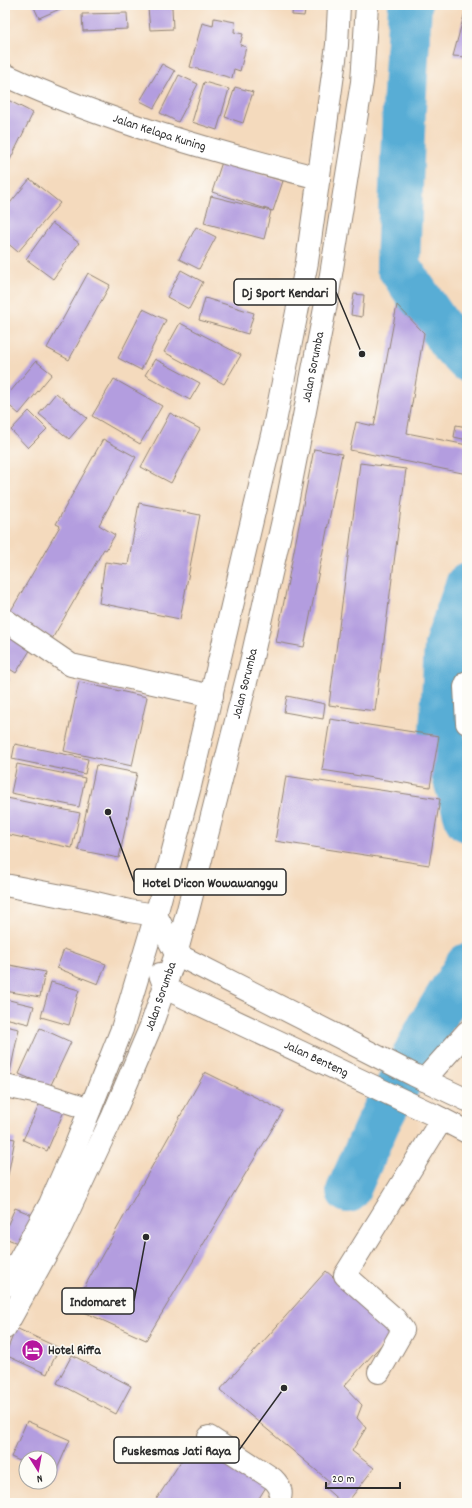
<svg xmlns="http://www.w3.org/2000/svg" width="472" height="1508" font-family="Dekko,sans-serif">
  <rect width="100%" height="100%" fill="#fdfcf7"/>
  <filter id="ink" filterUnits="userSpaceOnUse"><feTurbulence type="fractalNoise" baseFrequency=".025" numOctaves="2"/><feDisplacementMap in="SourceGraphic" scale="8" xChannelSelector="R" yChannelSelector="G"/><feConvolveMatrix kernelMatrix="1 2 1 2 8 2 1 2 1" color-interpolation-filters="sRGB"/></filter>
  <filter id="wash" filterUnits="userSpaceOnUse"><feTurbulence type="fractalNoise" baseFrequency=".012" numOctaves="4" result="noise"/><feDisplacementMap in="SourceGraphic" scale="16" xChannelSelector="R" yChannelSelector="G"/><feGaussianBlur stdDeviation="0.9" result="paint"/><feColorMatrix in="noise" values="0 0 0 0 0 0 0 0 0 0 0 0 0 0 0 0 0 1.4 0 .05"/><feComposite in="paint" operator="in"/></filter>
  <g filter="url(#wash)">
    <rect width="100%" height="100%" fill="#f4dabd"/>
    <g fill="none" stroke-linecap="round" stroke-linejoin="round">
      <!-- river -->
      <path stroke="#59add5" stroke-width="44" d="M 410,5 L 404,109 L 398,266 L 452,345 L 467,360
        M 467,585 L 446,645 L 441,733 L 467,820
        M 348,1191 L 378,1123 L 431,1023 L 467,965"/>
    </g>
    <g id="blocks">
      <!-- building -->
      <path fill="#b39ddf" d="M 33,5 L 69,5 L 39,18 Z
        M 293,5 L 306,5 L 304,16 L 292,15 Z
        M 172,7 L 173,29 L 150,30 L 148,8 Z
        M 465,12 L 467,13 L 467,57 L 453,56 Z
        M 127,13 L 128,29 L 83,31 L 82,14 Z
        M 214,18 L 235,22 L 234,32 L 243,34 L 240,45 L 246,47 L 240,71 L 234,69 L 232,78 L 190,67 L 202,23 L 213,26 Z
        M 162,64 L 175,71 L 154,108 L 140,101 Z
        M 179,75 L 198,84 L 178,122 L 160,113 Z
        M 204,82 L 229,89 L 217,130 L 192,122 Z
        M 235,87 L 253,92 L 243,123 L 225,117 Z
        M 8,100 L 33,113 L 10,160 L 5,157 L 5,107 Z
        M 222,162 L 283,181 L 273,211 L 212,192 Z
        M 30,179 L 60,203 L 18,252 L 5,241 L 5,209 Z
        M 211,196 L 271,211 L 264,239 L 204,223 Z
        M 52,223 L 79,243 L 53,279 L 26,259 Z
        M 196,227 L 216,237 L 199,269 L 179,259 Z
        M 181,270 L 203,282 L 189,309 L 167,297 Z
        M 88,273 L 110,285 L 69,360 L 47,348 Z
        M 354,294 L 364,295 L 362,317 L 351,315 Z
        M 205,298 L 254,313 L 248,334 L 199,320 Z
        M 397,305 L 424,333 L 407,433 L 467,445 L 467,474 L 350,450 L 356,422 L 374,426 Z
        M 143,309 L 166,320 L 141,370 L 118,358 Z
        M 180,323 L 241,355 L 224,384 L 164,352 Z
        M 155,359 L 200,383 L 190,400 L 145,375 Z
        M 36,361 L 52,374 L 19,414 L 5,402 L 5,398 Z
        M 114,379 L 162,406 L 140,444 L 92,416 Z
        M 56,393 L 87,418 L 69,439 L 39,414 Z
        M 29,411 L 47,429 L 28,448 L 11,430 Z
        M 170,413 L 200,429 L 171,483 L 141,467 Z
        M 456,425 L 467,427 L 467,440 L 454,437 Z
        M 103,439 L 136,457 L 99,525 L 115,535 L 106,550 L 104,549 L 52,639 L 9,614 L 60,526 L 56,524 Z
        M 314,449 L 342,454 L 304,647 L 276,642 Z
        M 360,463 L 406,469 L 375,711 L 329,705 Z
        M 139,503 L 200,515 L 180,619 L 99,603 L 105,562 L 128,565 Z
        M 5,627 L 34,644 L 16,673 L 5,666 Z
        M 5,675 L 10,679 L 5,686 Z
        M 79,682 L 147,697 L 132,766 L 64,751 Z
        M 287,696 L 325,704 L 323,719 L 284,712 Z
        M 330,719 L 439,736 L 430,787 L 322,770 Z
        M 15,744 L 88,759 L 85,774 L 12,759 Z
        M 17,764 L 85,778 L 79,807 L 11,793 Z
        M 96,765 L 137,773 L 119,858 L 78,850 Z
        M 286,776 L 440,799 L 429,865 L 275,841 Z
        M 7,798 L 80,813 L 72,848 L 5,834 L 5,807 Z
        M 64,949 L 106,964 L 98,984 L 57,968 Z
        M 5,964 L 45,972 L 40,997 L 5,991 Z
        M 51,982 L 79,990 L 69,1025 L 41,1017 Z
        M 5,999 L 34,1006 L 29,1024 L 5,1018 Z
        M 5,1026 L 19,1029 L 10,1072 L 5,1071 Z
        M 40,1028 L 71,1042 L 50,1087 L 19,1074 Z
        M 205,1072 L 283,1111 L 146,1340 L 73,1307 Z
        M 42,1099 L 65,1109 L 47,1151 L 23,1140 Z
        M 5,1137 L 15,1139 L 8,1175 L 5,1174 Z
        M 15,1208 L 35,1216 L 20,1244 L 5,1238 L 5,1231 Z
        M 326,1271 L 395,1330 L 344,1386 L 362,1405 L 357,1418 L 366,1428 L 352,1451 L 374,1468 L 347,1503 L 342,1503 L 324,1487 L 329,1481 L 220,1390 Z
        M 16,1328 L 59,1348 L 47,1374 L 5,1355 Z
        M 72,1355 L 131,1386 L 116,1414 L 57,1383 Z
        M 27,1421 L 70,1440 L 54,1476 L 50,1475 L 50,1458 L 26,1458 L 26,1464 L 11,1457 Z
        M 194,1441 L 266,1487 L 256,1503 L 154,1503 Z"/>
    </g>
  </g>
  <g filter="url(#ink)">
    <use href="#blocks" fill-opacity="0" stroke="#908274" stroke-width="1"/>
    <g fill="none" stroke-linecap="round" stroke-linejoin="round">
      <defs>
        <g id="minor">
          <path id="s1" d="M 5,75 C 105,121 212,151 319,178"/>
          <path d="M 5,620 L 71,665 L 212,696"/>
          <path d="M 467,682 L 465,687 L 467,723"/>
          <path d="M 5,885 L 83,900 L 129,911 L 156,915 L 176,954 L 414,1075 L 467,1100"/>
          <path id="s2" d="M 160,974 L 165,988 L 434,1115 L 467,1132"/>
          <path d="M 424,1080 L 467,1032"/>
          <path d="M 5,1086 L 43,1094 L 90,1109"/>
          <path d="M 5,1286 L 50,1204 L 75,1147 L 122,1029 L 156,915 L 190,786 L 275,422 L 307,262 L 337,45 L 339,5"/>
          <path id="s3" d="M 5,1328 L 59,1231 L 112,1118 L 151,1026 L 176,954 L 188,910 L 251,662 L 288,498 L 328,293 L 362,82 L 367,5"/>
          <path d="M 379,1372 L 403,1330 L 395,1319 L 345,1275 L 442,1119"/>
          <path d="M 209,1437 L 273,1479 C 281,1487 283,1493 278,1503"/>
        </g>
      </defs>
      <!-- minor casing -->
      <use href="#minor" stroke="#908274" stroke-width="24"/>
      <!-- minor -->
      <use href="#minor" stroke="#fff" stroke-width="22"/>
    </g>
  </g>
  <!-- icons -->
  <defs>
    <symbol id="hotel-disc" viewBox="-11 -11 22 22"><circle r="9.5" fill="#b5179e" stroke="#fdfcf7"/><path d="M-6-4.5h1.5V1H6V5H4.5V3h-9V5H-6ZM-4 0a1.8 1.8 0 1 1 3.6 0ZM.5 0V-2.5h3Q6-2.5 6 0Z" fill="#fff"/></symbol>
  </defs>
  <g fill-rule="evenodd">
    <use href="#hotel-disc" x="20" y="1338" width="25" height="25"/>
  </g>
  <g text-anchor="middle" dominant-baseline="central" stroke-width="3" stroke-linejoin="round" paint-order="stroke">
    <!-- street labels -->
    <g font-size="13" fill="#2b2b2b" stroke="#fdfcf7">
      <text stroke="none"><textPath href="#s1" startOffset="165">Jalan Kelapa Kuning</textPath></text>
      <text stroke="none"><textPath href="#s3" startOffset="1015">Jalan Sorumba</textPath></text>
      <text stroke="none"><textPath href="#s3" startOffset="691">Jalan Sorumba</textPath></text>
      <text stroke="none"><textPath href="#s3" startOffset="367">Jalan Sorumba</textPath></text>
      <text stroke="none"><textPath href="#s2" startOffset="182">Jalan Benteng</textPath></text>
    </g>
    <!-- poi labels -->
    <g font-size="13" font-weight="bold" fill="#2b2b2b" stroke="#fdfcf7" text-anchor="start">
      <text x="48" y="1351">Hotel Riffa</text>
    </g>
  </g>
  <!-- callouts -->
  <path fill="none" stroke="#2b2b2b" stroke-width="1.5" d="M362 354L336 292M108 812L134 882M146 1237L134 1301M284 1388L239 1450"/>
  <g fill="#2b2b2b" stroke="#fdfcf7" stroke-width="1.5">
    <circle cx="362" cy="354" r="4"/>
    <circle cx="108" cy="812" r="4"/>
    <circle cx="146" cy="1237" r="4"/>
    <circle cx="284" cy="1388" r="4"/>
  </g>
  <g fill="#fdfcf7" stroke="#2b2b2b" stroke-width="1.5">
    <rect x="234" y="279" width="102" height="26" rx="4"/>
    <rect x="134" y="869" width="152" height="26" rx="4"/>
    <rect x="62" y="1288" width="72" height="26" rx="4"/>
    <rect x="114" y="1437" width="125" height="26" rx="4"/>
  </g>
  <g font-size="14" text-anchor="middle" font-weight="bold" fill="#2b2b2b">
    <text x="285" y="297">Dj Sport Kendari</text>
    <text x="210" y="887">Hotel D'icon Wowawanggu</text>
    <text x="98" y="1306">Indomaret</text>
    <text x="176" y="1455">Puskesmas Jati Raya</text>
  </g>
  <!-- margin -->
  <rect width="472" height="1508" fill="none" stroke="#fdfcf7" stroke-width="20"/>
  <!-- north arrow -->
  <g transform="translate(38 1470) rotate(169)"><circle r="19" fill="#fdfcf7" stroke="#a9a8a5"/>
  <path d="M0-3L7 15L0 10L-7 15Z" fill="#b5179e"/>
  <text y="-6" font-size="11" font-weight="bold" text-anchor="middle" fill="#2b2b2b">N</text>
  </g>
  <!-- scale -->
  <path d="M326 1482v6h74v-6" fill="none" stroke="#2b2b2b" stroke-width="2"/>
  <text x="332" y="1482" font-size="12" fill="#2b2b2b" stroke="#fdfcf7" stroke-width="3" paint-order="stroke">20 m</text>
</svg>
